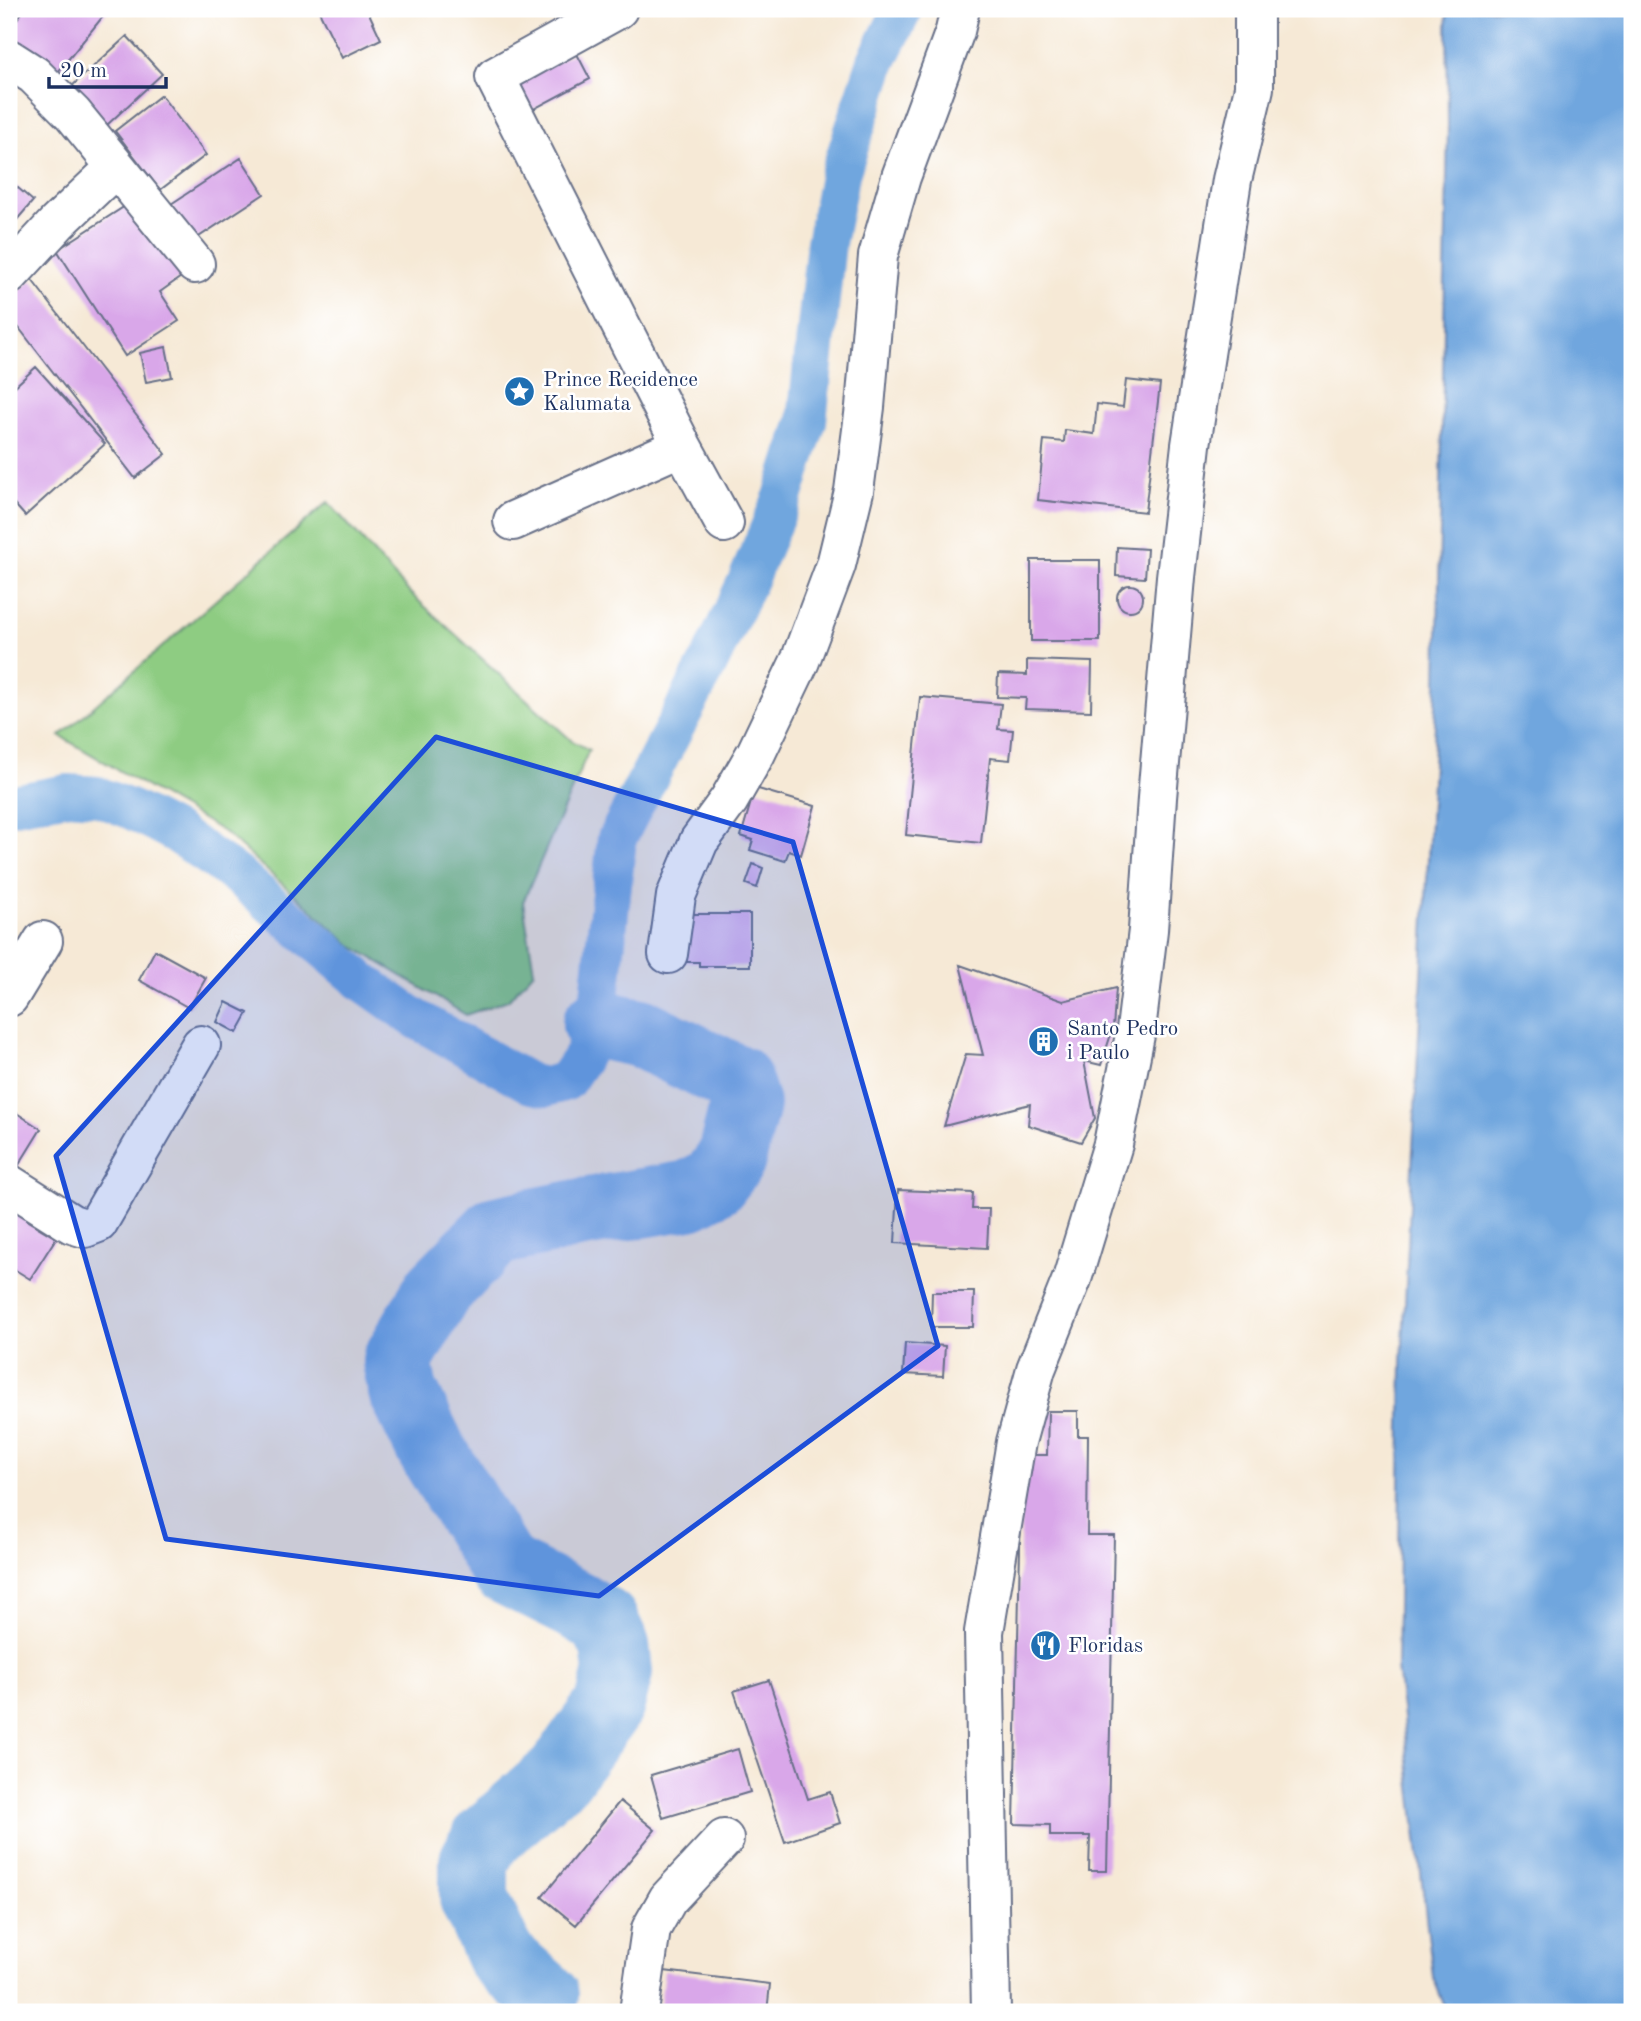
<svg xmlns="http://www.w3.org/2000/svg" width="1641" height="2021" font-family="'Old Standard TT',serif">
  <rect width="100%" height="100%" fill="#fff"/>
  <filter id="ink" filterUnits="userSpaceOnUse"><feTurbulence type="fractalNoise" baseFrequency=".0143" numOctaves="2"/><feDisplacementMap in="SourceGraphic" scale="14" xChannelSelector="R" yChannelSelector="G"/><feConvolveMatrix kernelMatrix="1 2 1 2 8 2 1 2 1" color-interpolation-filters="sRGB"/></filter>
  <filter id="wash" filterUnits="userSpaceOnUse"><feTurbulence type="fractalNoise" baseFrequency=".00686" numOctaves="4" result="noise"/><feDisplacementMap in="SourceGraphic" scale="28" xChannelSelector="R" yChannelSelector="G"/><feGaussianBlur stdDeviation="1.57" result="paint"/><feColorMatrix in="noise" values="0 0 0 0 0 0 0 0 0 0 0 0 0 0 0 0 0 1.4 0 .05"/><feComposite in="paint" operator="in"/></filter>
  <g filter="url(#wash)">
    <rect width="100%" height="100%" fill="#f6e9d6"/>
    <!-- green -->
    <path fill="#8ecc82" stroke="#547e70" stroke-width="2" d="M 328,502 L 409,592 L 571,740 L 589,750 L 523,902 L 534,971 L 508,1000 L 466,1015 L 352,946 L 224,832 L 60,736 Z"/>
    <!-- water -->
    <path fill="#70a6de" stroke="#466a9e" stroke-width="2" d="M 1447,9 L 1632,9 L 1632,2012 L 1447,2012 L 1433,1977 L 1397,1667 L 1402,1361 L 1437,685 L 1448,124 Z"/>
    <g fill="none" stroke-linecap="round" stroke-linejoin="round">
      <!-- canal -->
      <path stroke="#70a6de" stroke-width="40" d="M 9,805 L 68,794 L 97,796 L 132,810 L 176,833 L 238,876 L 362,981 L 413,1017 L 531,1084 L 546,1087 L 566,1081 L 581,1059 L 597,1024 L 617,838 L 710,660 L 747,582 L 783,497 L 807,421 L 826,243 L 839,177 L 877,61 L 903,9"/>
      <!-- river -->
      <path stroke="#70a6de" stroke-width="70" d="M 544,1995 L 500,1956 L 474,1898 L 474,1861 L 486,1839 L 560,1774 L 610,1704 L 618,1672 L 615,1646 L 604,1622 L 576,1605 L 504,1569 L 431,1449 L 403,1391 L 397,1361 L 438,1290 L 496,1231 L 577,1214 L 689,1195 L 715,1181 L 731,1159 L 745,1104 L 737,1080 L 641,1033 L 597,1024"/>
    </g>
    <g id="blocks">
      <!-- building -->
      <path fill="#d9a7e9" d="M 25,9 L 109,9 L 54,77 L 9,40 L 9,29 Z
        M 318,9 L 367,9 L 381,39 L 342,58 Z
        M 127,36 L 162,74 L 107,125 L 72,86 Z
        M 576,52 L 590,79 L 532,110 L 517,83 Z
        M 161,95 L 206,155 L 160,190 L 115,131 Z
        M 241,158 L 264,194 L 194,240 L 171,204 Z
        M 9,180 L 33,201 L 9,229 Z
        M 133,201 L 181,277 L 160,292 L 179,321 L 125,356 L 57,250 Z
        M 32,280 L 166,454 L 135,478 L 9,315 L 9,298 Z
        M 166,347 L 172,377 L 146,382 L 140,353 Z
        M 36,367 L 105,444 L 25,516 L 9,498 L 9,386 L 12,389 Z
        M 1126,380 L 1160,384 L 1145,512 L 1038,500 L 1044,440 L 1064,442 L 1065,430 L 1094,434 L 1097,404 L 1123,407 Z
        M 1117,547 L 1147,549 L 1145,578 L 1116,576 Z
        M 1031,560 L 1100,560 L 1100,641 L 1031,641 Z
        M1117 598a13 13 0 1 1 26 0a13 13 0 1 1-26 0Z
        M 1027,660 L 1092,662 L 1091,711 L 1025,709 L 1026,698 L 997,697 L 998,674 L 1027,675 Z
        M 920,697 L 1001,704 L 998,729 L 1013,730 L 1010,760 L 990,758 L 981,843 L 906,835 Z
        M 755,788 L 815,806 L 801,855 L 789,851 L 785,861 L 750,850 L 753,840 L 741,836 Z
        M 753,864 L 763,868 L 757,888 L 746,884 Z
        M 679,914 L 750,914 L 750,966 L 699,966 L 699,962 L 679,962 Z
        M 155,950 L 206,978 L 189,1008 L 139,980 Z
        M 960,965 L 1063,1001 L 1116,988 L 1113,1028 L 1101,1065 L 1084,1061 L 1095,1118 L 1081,1142 L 1028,1125 L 1030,1104 L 944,1126 L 966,1054 L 983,1055 Z
        M 226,1002 L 248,1013 L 237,1033 L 217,1022 Z
        M 9,1108 L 41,1129 L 12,1176 L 9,1174 Z
        M 898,1190 L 973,1193 L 972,1209 L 989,1209 L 987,1248 L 895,1243 Z
        M 9,1200 L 30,1214 L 26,1220 L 56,1238 L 30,1279 L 9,1266 Z
        M 932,1292 L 974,1292 L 973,1327 L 931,1327 Z
        M 905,1343 L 945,1346 L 943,1376 L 903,1374 Z
        M 1048,1411 L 1078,1411 L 1078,1436 L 1088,1436 L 1087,1535 L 1114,1535 L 1107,1871 L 1089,1871 L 1090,1836 L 1050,1836 L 1050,1825 L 1014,1824 L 1022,1455 L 1047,1455 Z
        M 769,1680 L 808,1799 L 830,1792 L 840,1823 L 785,1842 L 734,1691 Z
        M 738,1749 L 750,1792 L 663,1818 L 651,1775 Z
        M 620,1801 L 655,1830 L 576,1925 L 542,1897 Z
        M 664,1971 L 770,1984 L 767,2012 L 659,2012 Z"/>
    </g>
  </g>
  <g filter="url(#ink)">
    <use href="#blocks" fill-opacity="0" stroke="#687088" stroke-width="2"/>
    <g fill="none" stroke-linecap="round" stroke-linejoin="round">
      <defs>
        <path id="minor" d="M 9,59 L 34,75 L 73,114 L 195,264
          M 9,275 L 57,223 L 115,168
          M 682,446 L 724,523
          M 513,521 L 682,446 L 495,77 L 618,9
          M 668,954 L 676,896 L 699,841 L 729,800 L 756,753 L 800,661 L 836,565 L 854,491 L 865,407 L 878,256 L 901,177 L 955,31 L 960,9
          M 9,997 L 43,941
          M 9,1184 L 72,1224 L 85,1228 L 98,1223 L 201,1045
          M 639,2012 L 651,1929 L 668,1899 L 724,1839"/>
        <path id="highway" d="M 991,2012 L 984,1632 L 1016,1442 L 1036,1369 L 1072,1279 L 1113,1144 L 1136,1030 L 1148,930 L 1157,798 L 1176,577 L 1191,445 L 1232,180 L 1254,88 L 1254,9"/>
      </defs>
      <!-- minor casing -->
      <use href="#minor" stroke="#687088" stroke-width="42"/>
      <!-- highway casing -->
      <use href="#highway" stroke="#687088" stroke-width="42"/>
      <!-- minor -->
      <use href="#minor" stroke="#fff" stroke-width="38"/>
      <!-- highway -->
      <use href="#highway" stroke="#fff" stroke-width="38"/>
    </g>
  </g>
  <!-- marked area -->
  <path fill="#1d4ed8" fill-opacity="0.2" stroke="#1d4ed8" stroke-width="5" stroke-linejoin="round" d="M 436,737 L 793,842 L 938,1346 L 599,1596 L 166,1539 L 56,1156 Z"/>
  <!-- icons -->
  <defs>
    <symbol id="sight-disc" viewBox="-11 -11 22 22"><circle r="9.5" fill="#1f6fb2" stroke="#fff"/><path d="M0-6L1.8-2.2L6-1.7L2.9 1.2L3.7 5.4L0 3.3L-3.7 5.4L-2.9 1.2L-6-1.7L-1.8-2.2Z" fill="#fff"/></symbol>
    <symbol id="building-disc" viewBox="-11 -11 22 22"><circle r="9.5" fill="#1f6fb2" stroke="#fff"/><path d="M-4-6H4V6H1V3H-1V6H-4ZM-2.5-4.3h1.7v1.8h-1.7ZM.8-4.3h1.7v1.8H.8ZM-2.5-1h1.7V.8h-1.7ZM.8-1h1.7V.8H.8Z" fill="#fff"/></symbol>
    <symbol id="restaurant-disc" viewBox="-11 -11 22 22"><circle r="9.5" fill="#1f6fb2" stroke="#fff"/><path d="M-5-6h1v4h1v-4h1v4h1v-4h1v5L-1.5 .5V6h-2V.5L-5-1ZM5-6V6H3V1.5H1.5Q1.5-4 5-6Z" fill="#fff"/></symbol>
  </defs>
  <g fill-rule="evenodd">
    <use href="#sight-disc" x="502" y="374" width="35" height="35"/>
    <use href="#building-disc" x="1026" y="1024" width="35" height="35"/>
    <use href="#restaurant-disc" x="1028" y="1628" width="35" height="35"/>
  </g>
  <g text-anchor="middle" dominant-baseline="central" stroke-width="5" stroke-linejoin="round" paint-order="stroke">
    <!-- poi labels -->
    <g font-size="21" fill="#1b2f5e" stroke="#fff" text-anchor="start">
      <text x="543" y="380">Prince Recidence<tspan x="543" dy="24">Kalumata</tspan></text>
      <text x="1067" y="1029">Santo Pedro<tspan x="1067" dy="24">i Paulo</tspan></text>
      <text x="1068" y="1646">Floridas</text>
    </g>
  </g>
  <!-- margin -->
  <rect width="1641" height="2021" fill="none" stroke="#fff" stroke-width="35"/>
  <!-- scale -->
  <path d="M49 77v10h117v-10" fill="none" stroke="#1b2f5e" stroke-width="3.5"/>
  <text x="60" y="77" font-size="21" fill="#1b2f5e" stroke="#ffffff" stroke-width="5" paint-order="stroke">20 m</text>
</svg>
